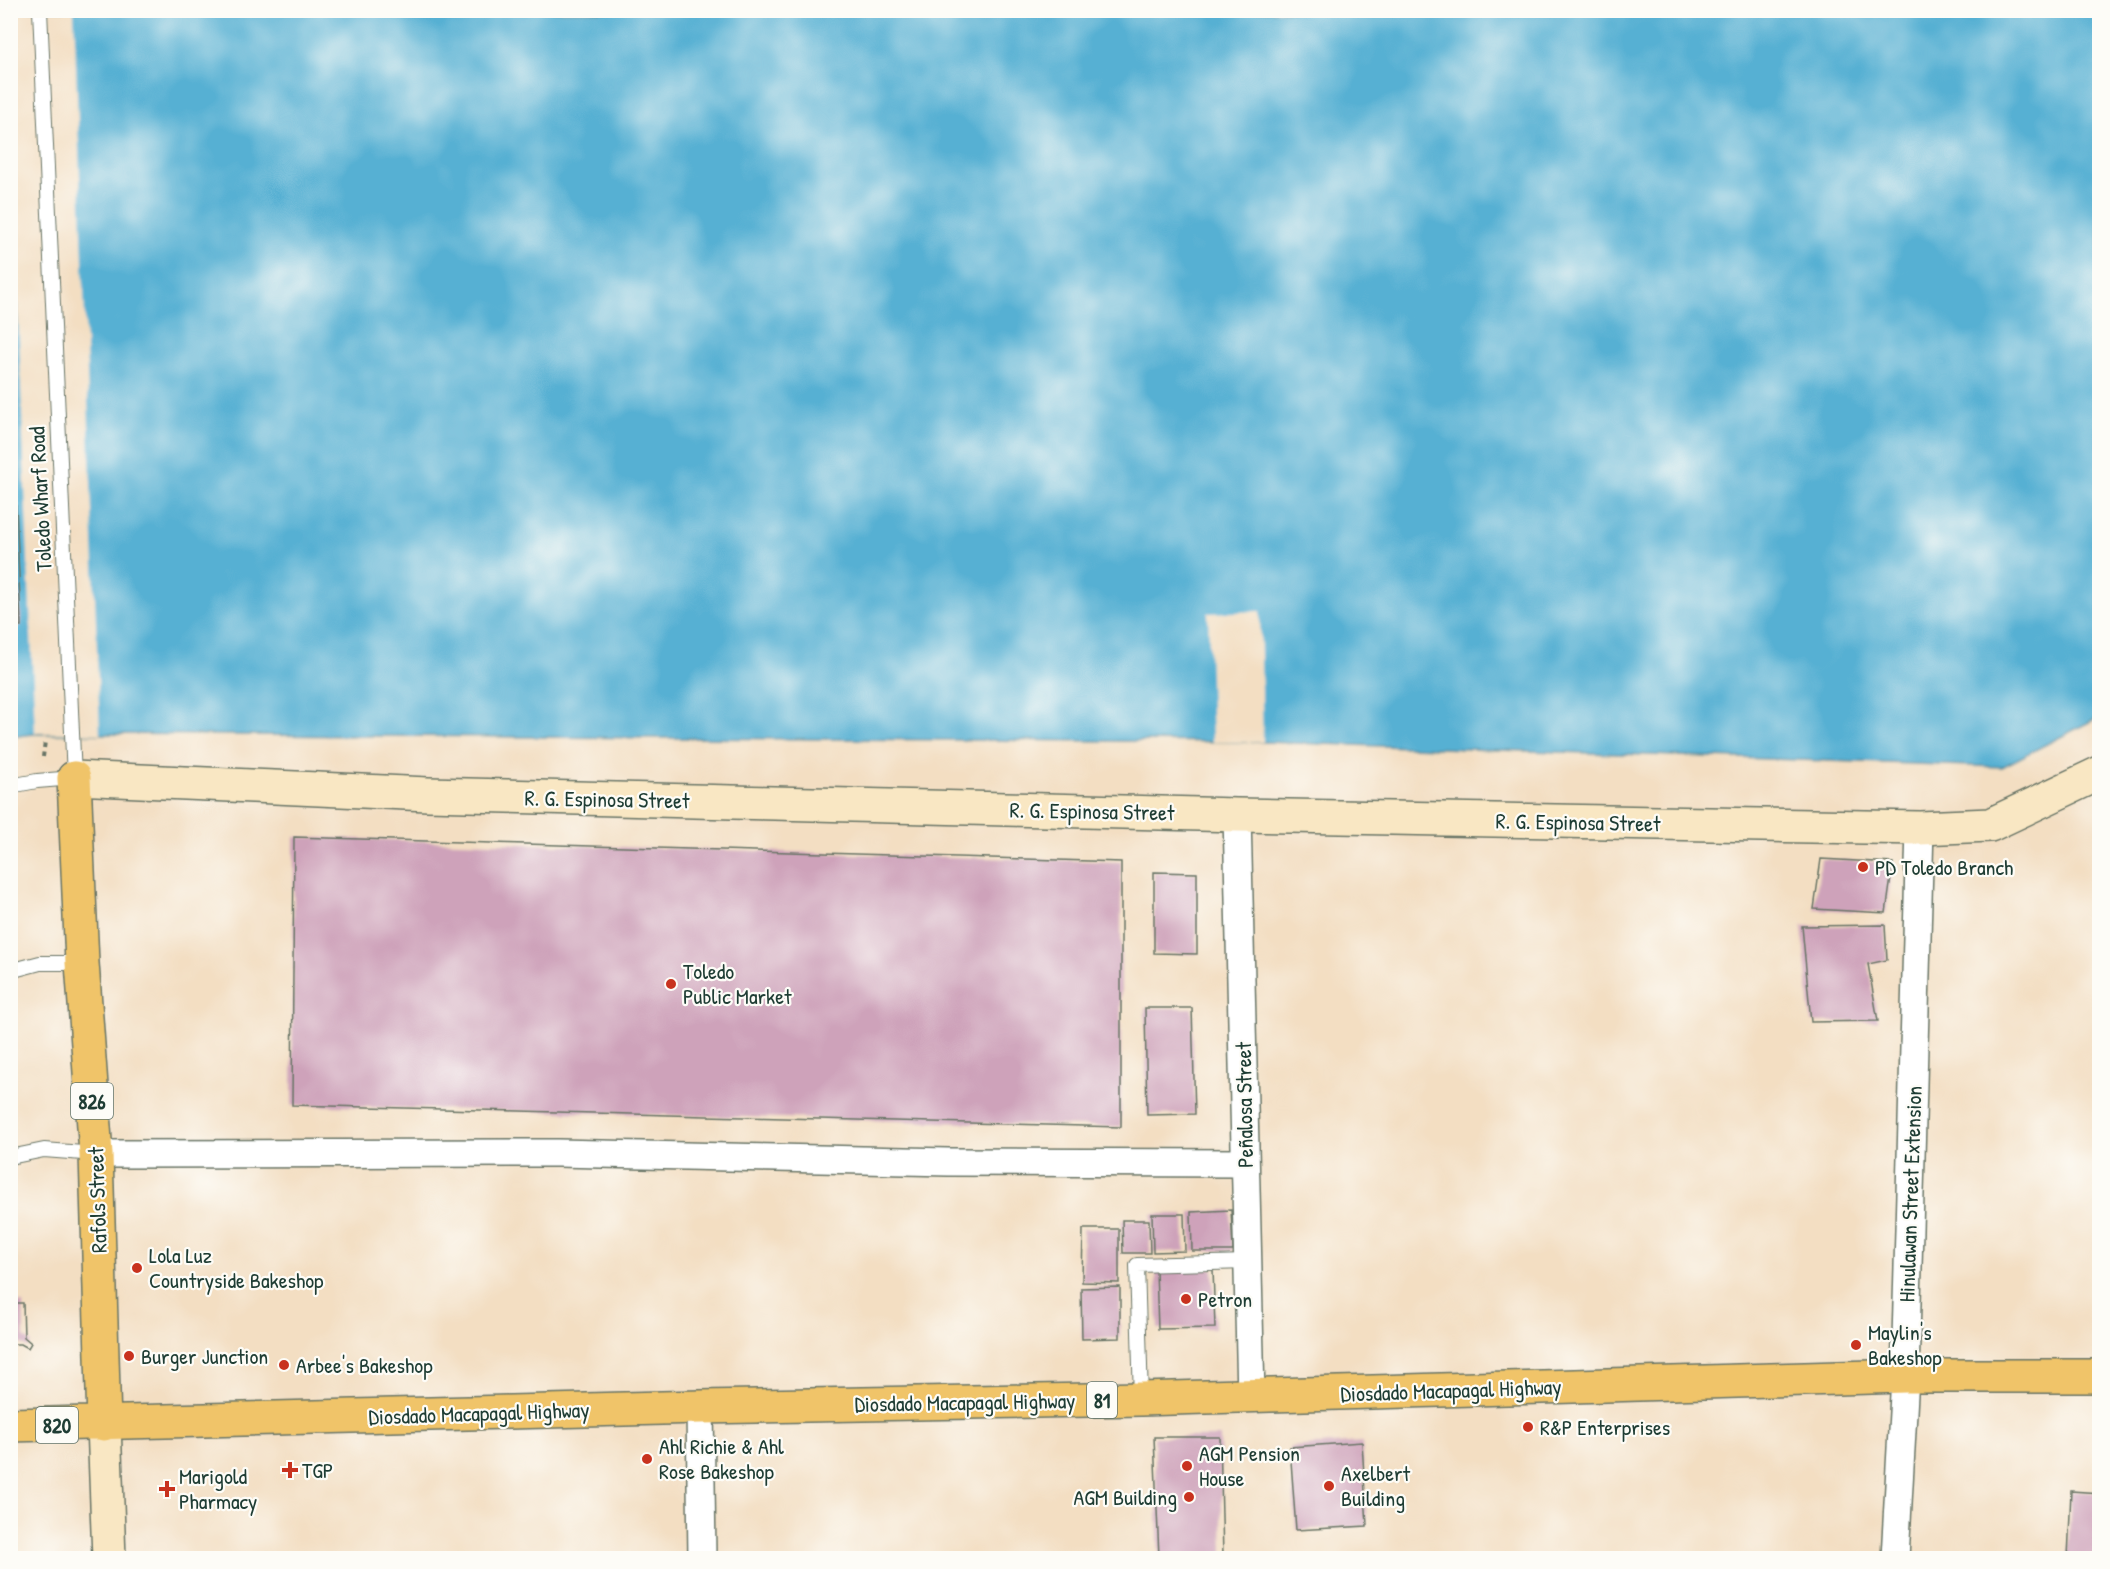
<svg xmlns="http://www.w3.org/2000/svg" width="2110" height="1569" font-family="'Patrick Hand',sans-serif">
  <rect width="100%" height="100%" fill="#fdfcf7"/>
  <filter id="ink" filterUnits="userSpaceOnUse"><feTurbulence type="fractalNoise" baseFrequency=".0167" numOctaves="2"/><feDisplacementMap in="SourceGraphic" scale="12" xChannelSelector="R" yChannelSelector="G"/><feConvolveMatrix kernelMatrix="1 2 1 2 8 2 1 2 1" color-interpolation-filters="sRGB"/></filter>
  <filter id="wash" filterUnits="userSpaceOnUse"><feTurbulence type="fractalNoise" baseFrequency=".008" numOctaves="4" result="noise"/><feDisplacementMap in="SourceGraphic" scale="24" xChannelSelector="R" yChannelSelector="G"/><feGaussianBlur stdDeviation="1.35" result="paint"/><feColorMatrix in="noise" values="0 0 0 0 0 0 0 0 0 0 0 0 0 0 0 0 0 1.4 0 .05"/><feComposite in="paint" operator="in"/></filter>
  <g filter="url(#wash)">
    <rect width="100%" height="100%" fill="#f3dec2"/>
    <!-- water -->
    <path fill="#56b0d3" stroke="#3a7684" stroke-width="1.5" d="M 10,11 L 2099,11 L 2099,717 L 2002,767 L 1263,742 L 100,734 L 34,734 L 11,737 Z"/>
    <!-- pier -->
    <path fill="#f3dec2" d="M 11,11 L 74,11 L 100,734 L 35,733 L 10,117 Z
      M 1260,611 L 1263,742 L 1212,742 L 1208,613 Z"/>
    <g id="blocks">
      <!-- building -->
      <path fill="#cea2ba" d="M 10,504 L 16,504 L 21,626 L 10,626 Z
        M 294,837 L 1121,862 L 1121,1127 L 292,1105 Z
        M 1821,859 L 1893,863 L 1886,913 L 1814,909 Z
        M 1154,872 L 1197,873 L 1197,954 L 1154,953 Z
        M 1885,925 L 1887,960 L 1868,964 L 1878,1021 L 1811,1022 L 1802,926 Z
        M 1145,1008 L 1192,1008 L 1195,1114 L 1147,1115 Z
        M 1231,1210 L 1233,1251 L 1192,1251 L 1191,1212 Z
        M 1152,1214 L 1184,1214 L 1185,1251 L 1153,1252 Z
        M 1122,1220 L 1149,1220 L 1150,1253 L 1123,1253 Z
        M 1083,1229 L 1119,1229 L 1119,1283 L 1082,1282 Z
        M 1213,1269 L 1215,1328 L 1158,1329 L 1156,1270 Z
        M 1120,1287 L 1120,1338 L 1082,1339 L 1081,1288 Z
        M 10,1303 L 23,1303 L 24,1337 L 31,1343 L 28,1348 L 21,1344 L 10,1344 Z
        M 1154,1437 L 1220,1437 L 1223,1556 L 1159,1557 Z
        M 1362,1442 L 1367,1526 L 1296,1530 L 1290,1447 Z
        M 2071,1491 L 2100,1493 L 2100,1558 L 2068,1558 Z"/>
    </g>
  </g>
  <g filter="url(#ink)">
    <use href="#blocks" fill-opacity="0" stroke="#697566" stroke-width="1.5"/>
    <g fill="none" stroke-linecap="round" stroke-linejoin="round">
      <defs>
        <path id="lane" d="M 10,786 L 37,781 L 74,778 L 40,10
          M 10,971 L 40,963 L 82,963
          M 10,1157 L 44,1150 L 96,1154
          M 1141,1399 L 1137,1265 L 1248,1262"/>
        <path id="street" d="M 1237,815 L 1251,1396
          M 96,1154 L 558,1153 L 948,1162 L 1245,1163
          M 700,1407 L 702,1558
          M 1895,1558 L 1905,1376 L 1920,828"/>
        <path id="secondary" d="M 74,778 L 428,794 L 1237,815 L 1920,828 L 1990,825 L 2100,773
          M 104,1424 L 109,1558"/>
        <path id="highway" d="M 74,778 L 82,963 L 96,1154 L 104,1424
          M 10,1425 L 700,1407 L 1141,1399 L 1905,1376 L 2100,1376"/>
      </defs>
      <!-- lane casing -->
      <use href="#lane" stroke="#697566" stroke-width="16"/>
      <!-- street casing -->
      <use href="#street" stroke="#697566" stroke-width="30"/>
      <!-- secondary casing -->
      <use href="#secondary" stroke="#697566" stroke-width="36"/>
      <!-- highway casing -->
      <use href="#highway" stroke="#697566" stroke-width="36"/>
      <!-- path -->
      <path stroke="#697566" stroke-width="4" stroke-dasharray="4.5 4.5" stroke-linecap="butt" d="M 43,757 L 45,741"/>
      <!-- lane -->
      <use href="#lane" stroke="#fff" stroke-width="14"/>
      <!-- street -->
      <use href="#street" stroke="#fff" stroke-width="27"/>
      <!-- secondary -->
      <use href="#secondary" stroke="#f9e7c3" stroke-width="33"/>
      <!-- highway -->
      <use href="#highway" stroke="#f0c469" stroke-width="33"/>
    </g>
  </g>
  <!-- markers -->
  <g fill="#c8321e" stroke="#fdfcf7" stroke-width="2">
    <circle cx="1863" cy="867" r="6"/>
    <circle cx="671" cy="984" r="6"/>
    <circle cx="137" cy="1268" r="6"/>
    <circle cx="1186" cy="1299" r="6"/>
    <circle cx="1856" cy="1345" r="6"/>
    <circle cx="129" cy="1356" r="6"/>
    <circle cx="284" cy="1365" r="6"/>
    <circle cx="1528" cy="1427" r="6"/>
    <circle cx="647" cy="1459" r="6"/>
    <circle cx="1187" cy="1466" r="6"/>
    <path d="M287 1461h6v6h6v6h-6v6h-6v-6h-6v-6h6z"/>
    <circle cx="1329" cy="1486" r="6"/>
    <path d="M164 1480h6v6h6v6h-6v6h-6v-6h-6v-6h6z"/>
    <circle cx="1189" cy="1497" r="6"/>
  </g>
  <g text-anchor="middle" dominant-baseline="central" stroke-width="4.5" stroke-linejoin="round" paint-order="stroke">
    <!-- shield labels -->
    <g fill="#fdfcf7" stroke="#62766e" stroke-width="1.5">
      <rect x="71" y="1083" width="42" height="36" rx="4.5"/>
      <rect x="1087" y="1382" width="30" height="36" rx="4.5"/>
      <rect x="36" y="1407" width="42" height="36" rx="4.5"/>
    </g>
    <g font-size="21" font-weight="bold" fill="#1f3d34">
      <text x="92" y="1101">826</text>
      <text x="1102" y="1400">81</text>
      <text x="57" y="1425">820</text>
    </g>
    <!-- street labels -->
    <g font-size="22" fill="#1f3d34" stroke="#fdfcf7">
      <text transform="translate(40 499) rotate(-93)">Toledo Wharf Road</text>
      <text transform="translate(607 799) rotate(1)">R. G. Espinosa Street</text>
      <text transform="translate(1092 811) rotate(1)">R. G. Espinosa Street</text>
      <text transform="translate(1578 822) rotate(1)">R. G. Espinosa Street</text>
      <text transform="translate(1244 1105) rotate(-91)">Peñalosa Street</text>
      <text transform="translate(1910 1194) rotate(-88)">Hinulawan Street Extension</text>
      <text transform="translate(97 1200) rotate(-92)">Rafols Street</text>
      <text transform="translate(1451 1390) rotate(-2)">Diosdado Macapagal Highway</text>
      <text transform="translate(965 1402) rotate(-1)">Diosdado Macapagal Highway</text>
      <text transform="translate(479 1413) rotate(-2)">Diosdado Macapagal Highway</text>
    </g>
    <!-- poi labels -->
    <g font-size="22" fill="#1f3d34" stroke="#fdfcf7" text-anchor="start">
      <text x="1875" y="867">PD Toledo Branch</text>
      <text x="683" y="971">Toledo<tspan x="683" dy="25">Public Market</tspan></text>
      <text x="149" y="1255">Lola Luz<tspan x="149" dy="25">Countryside Bakeshop</tspan></text>
      <text x="1198" y="1299">Petron</text>
      <text x="1868" y="1332">Maylin's<tspan x="1868" dy="25">Bakeshop</tspan></text>
      <text x="141" y="1356">Burger Junction</text>
      <text x="296" y="1365">Arbee's Bakeshop</text>
      <text x="1540" y="1427">R&amp;P Enterprises</text>
      <text x="659" y="1446">Ahl Richie &amp; Ahl<tspan x="659" dy="25">Rose Bakeshop</tspan></text>
      <text x="1199" y="1453">AGM Pension<tspan x="1199" dy="25">House</tspan></text>
      <text x="302" y="1470">TGP</text>
      <text x="1341" y="1473">Axelbert<tspan x="1341" dy="25">Building</tspan></text>
      <text x="179" y="1476">Marigold<tspan x="179" dy="25">Pharmacy</tspan></text>
      <text x="1177" y="1497" text-anchor="end">AGM Building</text>
    </g>
  </g>
  <!-- margin -->
  <rect width="2110" height="1569" fill="none" stroke="#fdfcf7" stroke-width="36"/>
</svg>
